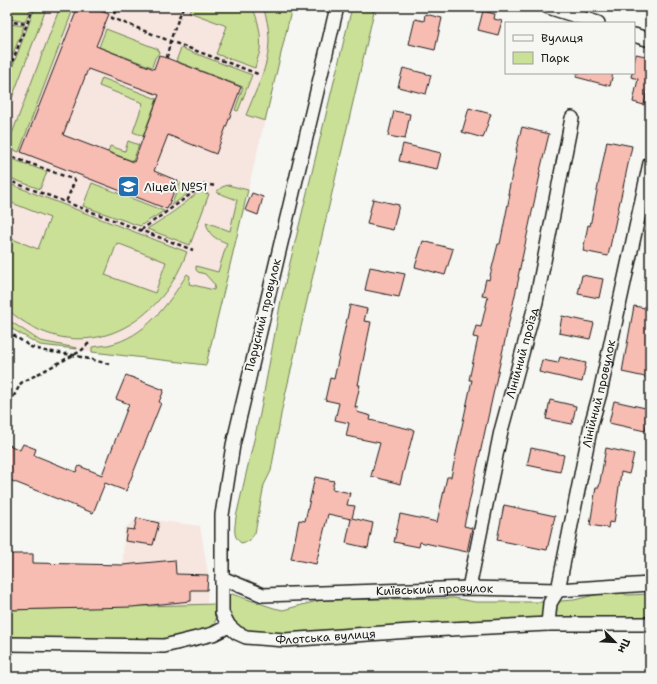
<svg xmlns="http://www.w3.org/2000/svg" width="657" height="684" font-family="'Shantell Sans',sans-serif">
  <rect width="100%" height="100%" fill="#f6f6f2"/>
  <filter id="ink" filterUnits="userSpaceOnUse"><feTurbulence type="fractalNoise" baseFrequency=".025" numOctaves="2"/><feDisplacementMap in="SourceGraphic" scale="8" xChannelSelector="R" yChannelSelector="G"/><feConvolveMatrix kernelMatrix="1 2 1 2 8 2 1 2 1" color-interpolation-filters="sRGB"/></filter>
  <g filter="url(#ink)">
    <!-- built -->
    <path fill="#f7e5df" d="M 7,7 L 292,7 L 206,365 L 39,346 L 7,327 Z
      M 137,518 L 200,526 L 208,574 L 207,605 L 7,610 L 7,554 L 33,554 L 33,563 L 123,565 L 124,529 Z"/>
    <!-- green -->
    <path fill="#c9e096" stroke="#727e59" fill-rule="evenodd" d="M 7,7 L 31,7 L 25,22 L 10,19 L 7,21 Z
      M 60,7 L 74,7 L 19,152 L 7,147 Z
      M 191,7 L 252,7 C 258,18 262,37 260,50 C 259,56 256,62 255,68 L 216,54 L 227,26 L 189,12 Z
      M 263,7 L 292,7 L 265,121 L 246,115 C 262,75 278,50 263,7 Z
      M 352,7 L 375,7 L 282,409 L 271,471 L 264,485 L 255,533 L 249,541 L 241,543 C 232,536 235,528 236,517 L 260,414 L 281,300 Z
      M 46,9 L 7,111 L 7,81 L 34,10 Z
      M 10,24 L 24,26 L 7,69 L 7,25 Z
      M 106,29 L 158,49 L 159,53 L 155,58 L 152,67 L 99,47 Z
      M 181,48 L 252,75 L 238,111 L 235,110 L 243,87 L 176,61 Z
      M 102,78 L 157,99 L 143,136 L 133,132 L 143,103 L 99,86 Z
      M 128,141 L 139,145 L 133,161 L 108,152 L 110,146 L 125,151 Z
      M 7,157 L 47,172 L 40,189 L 7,177 Z
      M 7,183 L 187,252 C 158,331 76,370 7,309 L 7,237 L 38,249 L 50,218 L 7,201 ZM 117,243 L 166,262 L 155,293 L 105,275 Z
      M 92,183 L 164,211 L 140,226 L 83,206 Z
      M 180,183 L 194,189 L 171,206 Z
      M 228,185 L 248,190 L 206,365 L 92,352 L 92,347 C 97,346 103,346 108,345 C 145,337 168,305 187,274 L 190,276 L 189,284 L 214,290 L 215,285 L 205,274 L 198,272 L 196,270 L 196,266 L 218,272 L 227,243 C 214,238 209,236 206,222 L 230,231 L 237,200 L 216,192 L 222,187 Z
      M 199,191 L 209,194 L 190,245 L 147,229 C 166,217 183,206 199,191 Z
      M 7,319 L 40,341 L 77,348 L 77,349 L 40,345 L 7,326 Z
      M 621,592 L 627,595 L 650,594 L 650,619 L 270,636 C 263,635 255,635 248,633 C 232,629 225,611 229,596 L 232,594 L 274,608 L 283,610 L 321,600 L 454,598 L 475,602 L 547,602 L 574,600 L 599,594 Z
      M 216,604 L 217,618 L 210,630 L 162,641 L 7,637 L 7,610 Z"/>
    <!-- building -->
    <path fill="#f8bdb2" stroke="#1c1c1c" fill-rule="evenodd" d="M 78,7 L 88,7 L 109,14 L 96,46 L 154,69 L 159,55 L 241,87 L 216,154 L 168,135 L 154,171 L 178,181 L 167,209 L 21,152 ZM 88,69 L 159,95 L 134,162 L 63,135 Z
      M 483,11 L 495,14 L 494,19 L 502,21 L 498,35 L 478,30 Z
      M 425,14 L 442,18 L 435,50 L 409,44 L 415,19 L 424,21 Z
      M 636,54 L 650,57 L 650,77 L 644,105 L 633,102 L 638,79 L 631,77 L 632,73 L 634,73 L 634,64 Z
      M 403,68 L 431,75 L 426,94 L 398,87 Z
      M 577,73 L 613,73 L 610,86 L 576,77 Z
      M 469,108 L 491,114 L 483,138 L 462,132 Z
      M 394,111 L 410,114 L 405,139 L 388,136 Z
      M 522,127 L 549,134 L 539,175 L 540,175 L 518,277 L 519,277 L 511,313 L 464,526 L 472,528 L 467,552 L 420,542 L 419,547 L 394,542 L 400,514 L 437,522 L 447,477 L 451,477 L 472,380 L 469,380 L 478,338 L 473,337 L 476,326 L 481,327 L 488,297 L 482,296 L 486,279 L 489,280 L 498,244 L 500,244 L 510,194 L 508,194 L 517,150 L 516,150 Z
      M 607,141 L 632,146 L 608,256 L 583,251 L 588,225 L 590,226 Z
      M 403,144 L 441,153 L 437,169 L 399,161 Z
      M 252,193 L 263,197 L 258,215 L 245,210 Z
      M 373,199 L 399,205 L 393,230 L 367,224 Z
      M 423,241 L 453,249 L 445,275 L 415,267 Z
      M 370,267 L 405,274 L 399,297 L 365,290 Z
      M 582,275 L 603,279 L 599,298 L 578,294 Z
      M 350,305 L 367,309 L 364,321 L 371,322 L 358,385 L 360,385 L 355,407 L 358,408 L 357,412 L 371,416 L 370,420 L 414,430 L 400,484 L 371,476 L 380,443 L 346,436 L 349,423 L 335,420 L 339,403 L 325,400 L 330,378 L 334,379 Z
      M 634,306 L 650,309 L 650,378 L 622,372 Z
      M 562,316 L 594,323 L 590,339 L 559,333 Z
      M 560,357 L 586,363 L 582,382 L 539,372 L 542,360 L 558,363 Z
      M 126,375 L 164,390 L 159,402 L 161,403 L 126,491 L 105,483 L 93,513 L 7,479 L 7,444 L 20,450 L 23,444 L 36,449 L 34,455 L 76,472 L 79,466 L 102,475 L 129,404 L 116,399 Z
      M 550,400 L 576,406 L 572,424 L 546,419 Z
      M 614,401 L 650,409 L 645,431 L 609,423 Z
      M 531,448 L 564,455 L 560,472 L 527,465 Z
      M 606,448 L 634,454 L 629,474 L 621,472 L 614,523 L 609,522 L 608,528 L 590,525 L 596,487 L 599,487 Z
      M 315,477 L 334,481 L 332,489 L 350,493 L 347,505 L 355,506 L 352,518 L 373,523 L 368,548 L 346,543 L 351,519 L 328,514 L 316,564 L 291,559 L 299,520 L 305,521 Z
      M 504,505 L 555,516 L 547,550 L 497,540 Z
      M 137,518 L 159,523 L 153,545 L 125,541 L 127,529 L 134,530 Z
      M 7,554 L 33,554 L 33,563 L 123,565 L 175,560 L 176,574 L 208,575 L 207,590 L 191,590 L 191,601 L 132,607 L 7,610 Z"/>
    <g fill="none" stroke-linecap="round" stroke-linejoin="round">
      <defs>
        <g id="street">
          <path id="s1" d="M 337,7 L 233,445 L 222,515 L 222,613 L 229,626 L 237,633 L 246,637 L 285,640 L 410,631 L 548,624 L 650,624"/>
          <path d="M 548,7 L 598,23"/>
          <path d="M 634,35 L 650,40"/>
          <path id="s2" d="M 222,578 L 263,595 L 469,588 L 558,590 L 650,584"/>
          <path id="s3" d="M 469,588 L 501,431 L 536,302 L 572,118"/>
          <path id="s4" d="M 548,624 L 550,603 L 558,590 L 591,425 L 600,393 L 650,163"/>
          <path d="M 7,644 L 164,646 L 213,634 L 229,626"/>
        </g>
      </defs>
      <!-- street casing -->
      <use href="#street" stroke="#1c1c1c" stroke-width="16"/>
      <!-- path -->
      <path stroke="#1c1c1c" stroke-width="2.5" stroke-dasharray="4 3" stroke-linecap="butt" d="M 100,7 L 115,12 L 112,18 L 170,41 L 167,58
        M 183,7 L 170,41 L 258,74
        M 7,23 L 11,22 L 27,24 L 33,8 L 45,7
        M 7,75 L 27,24
        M 7,155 L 75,180 L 66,202
        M 7,180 L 193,250
        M 141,230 L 205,184 L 215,186
        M 7,331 L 31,347 L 45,351 L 73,355 L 109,364
        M 10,403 L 21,383 L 81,351 L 89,343"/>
      <!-- street -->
      <use href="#street" stroke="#f6f6f2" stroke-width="13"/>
    </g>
  </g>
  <!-- icons -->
  <defs>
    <symbol id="school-square" viewBox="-11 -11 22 22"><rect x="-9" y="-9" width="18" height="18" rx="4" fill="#1f6fb2" stroke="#f6f6f2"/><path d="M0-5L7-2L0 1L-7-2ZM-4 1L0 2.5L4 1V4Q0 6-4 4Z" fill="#fff"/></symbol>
  </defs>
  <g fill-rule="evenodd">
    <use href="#school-square" x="116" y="174" width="25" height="25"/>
  </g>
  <g text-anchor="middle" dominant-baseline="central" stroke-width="4" stroke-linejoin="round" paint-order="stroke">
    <!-- poi labels -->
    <g font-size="12" fill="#1c1c1c" stroke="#f6f6f2" text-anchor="start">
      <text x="144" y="187">Ліцей №51</text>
    </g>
    <!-- street labels -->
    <g font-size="12" fill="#1c1c1c" stroke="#f6f6f2">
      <text transform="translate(263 315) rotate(-76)">Парусний провулок</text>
      <text stroke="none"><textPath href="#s3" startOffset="241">Лінійний проїзд</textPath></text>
      <text stroke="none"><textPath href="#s4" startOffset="237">Лінійний провулок</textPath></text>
      <text stroke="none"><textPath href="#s2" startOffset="216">Київський провулок</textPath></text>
      <text stroke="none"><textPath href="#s1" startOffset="734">Флотська вулиця</textPath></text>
    </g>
  </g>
  <!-- margin -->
  <rect width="657" height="684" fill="none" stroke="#f6f6f2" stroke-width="24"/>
  <rect x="12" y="12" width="633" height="660" fill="none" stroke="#1c1c1c" stroke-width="1.5" filter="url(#ink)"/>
  <!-- legend -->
  <rect x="505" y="22" width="130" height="52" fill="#f6f6f2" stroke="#9f9f9c"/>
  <rect x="513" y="35" width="20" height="6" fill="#f6f6f2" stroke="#9f9f9c"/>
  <text x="541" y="42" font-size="12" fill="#1c1c1c">Вулиця</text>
  <rect x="513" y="52" width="20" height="12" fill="#c9e096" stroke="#9f9f9c"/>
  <text x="541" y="62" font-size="12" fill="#1c1c1c">Парк</text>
  <!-- north arrow -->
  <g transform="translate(615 642) rotate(114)" stroke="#f6f6f2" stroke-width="3" paint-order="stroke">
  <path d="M0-3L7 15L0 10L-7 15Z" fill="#1c1c1c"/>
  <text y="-6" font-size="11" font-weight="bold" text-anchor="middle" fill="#1c1c1c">Пн</text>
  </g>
</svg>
